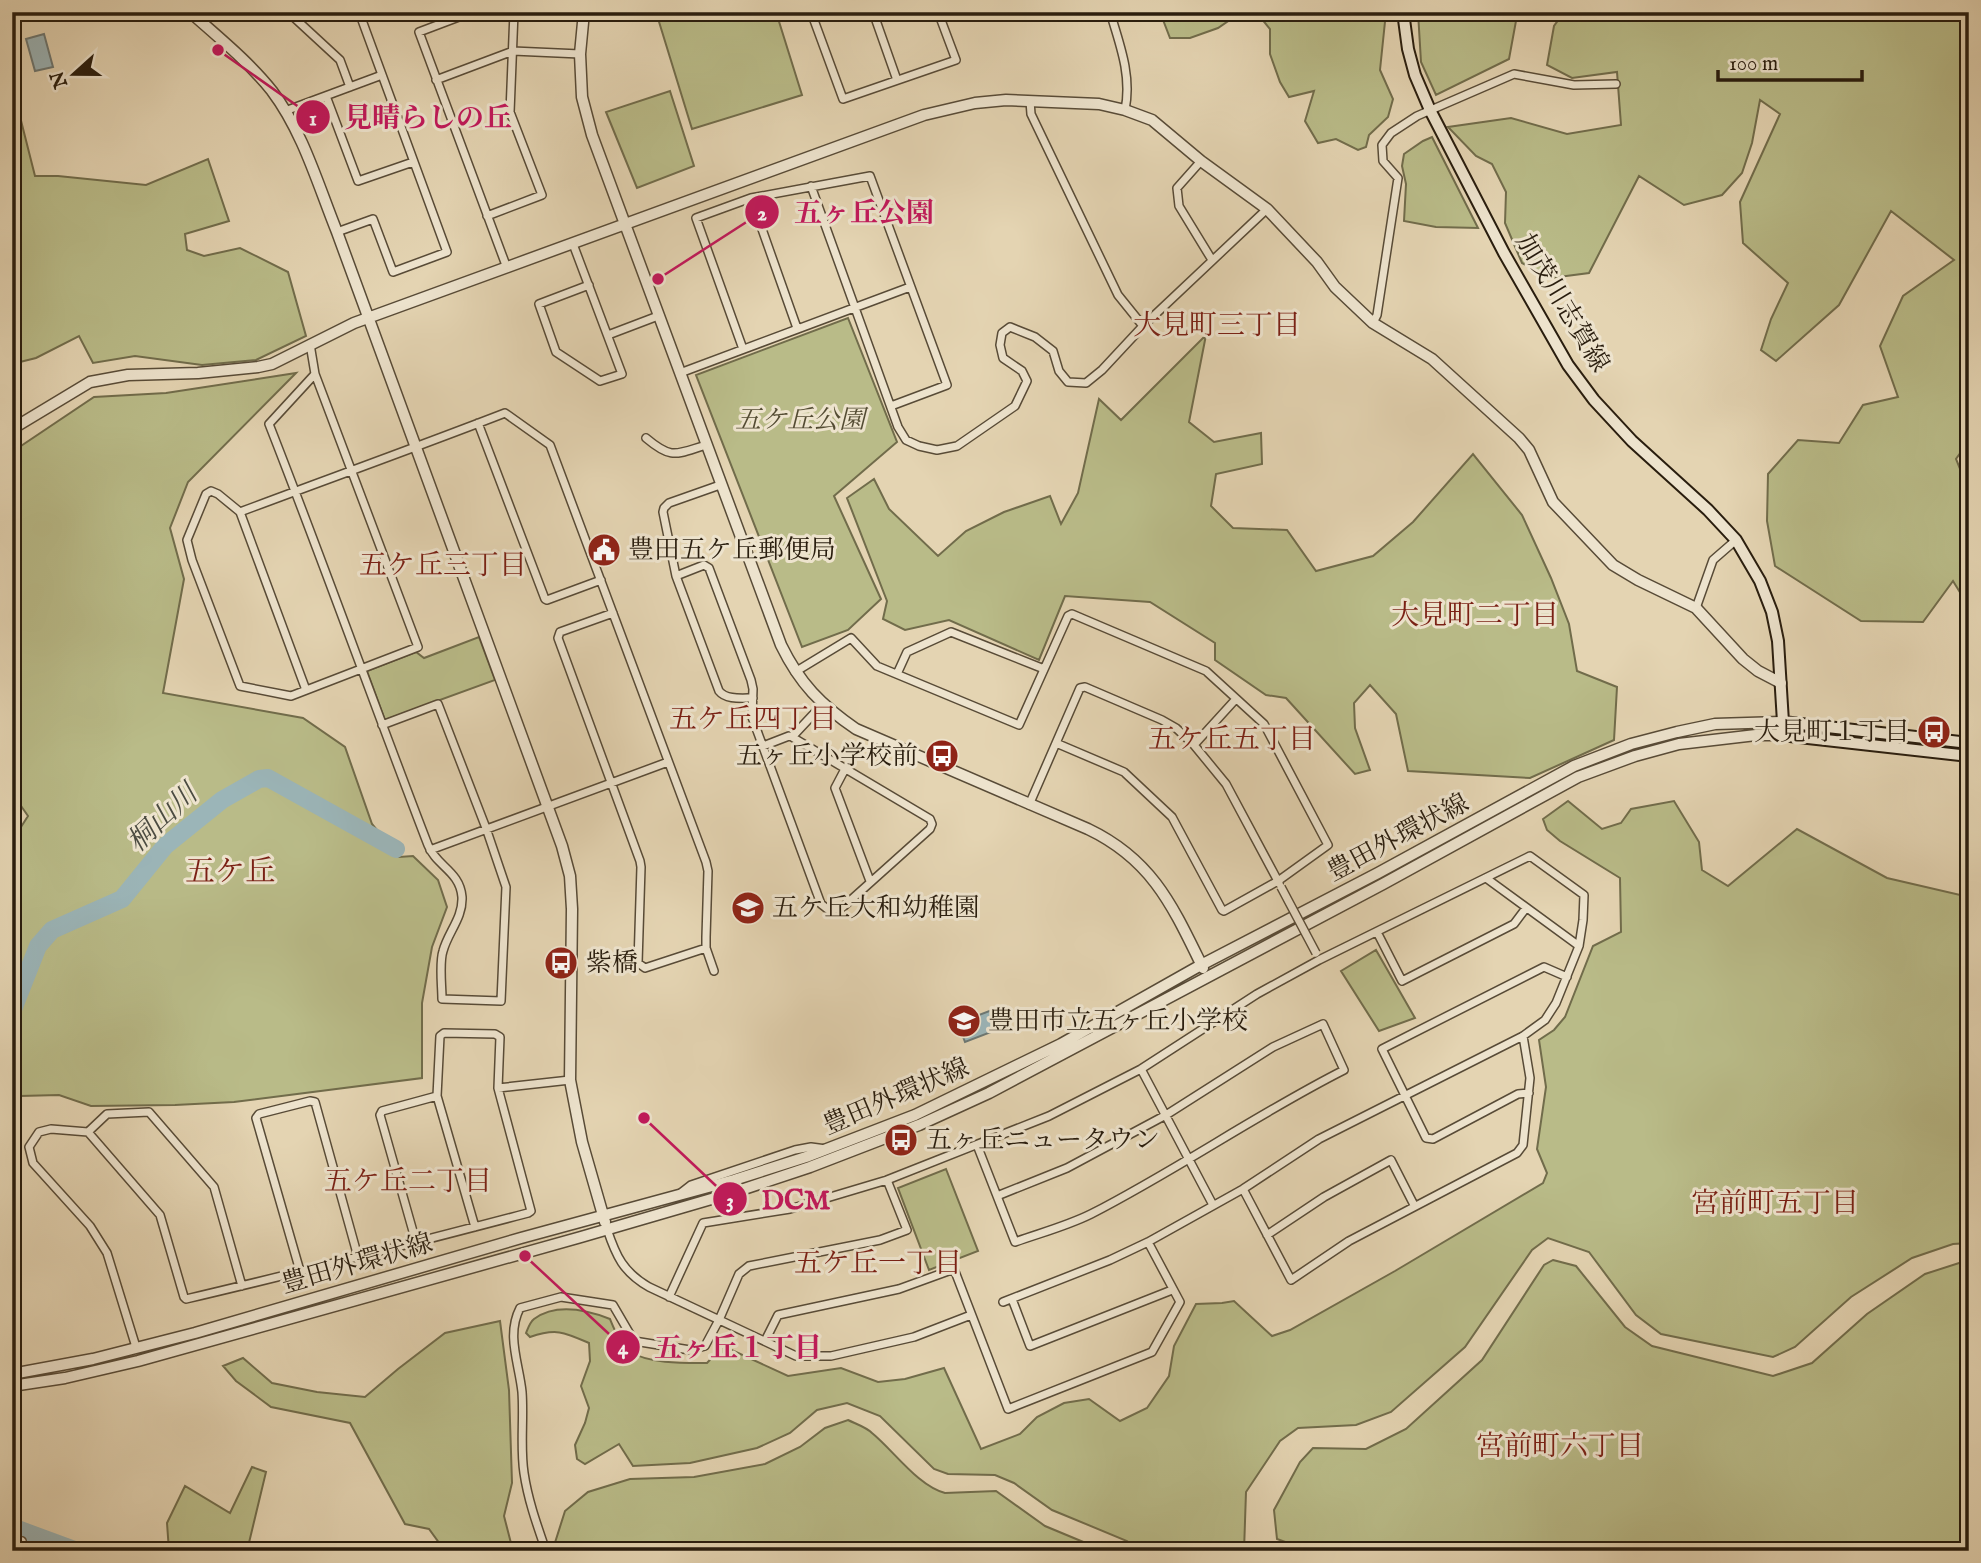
<svg xmlns="http://www.w3.org/2000/svg" width="1981" height="1563" font-family="'IM FELL English','Noto Serif JP',serif">
  <rect width="100%" height="100%" fill="#e4d4b2"/>
  <filter id="stains"><feTurbulence type="fractalNoise" baseFrequency=".00286" numOctaves="4"/><feColorMatrix values="0 0 0 0 .2 0 0 0 0 .09 0 0 0 0 .02 0 0 0 .5 -.17"/></filter>
  <radialGradient id="worn" r=".72"><stop offset=".6" stop-color="#630" stop-opacity="0"/><stop offset="1" stop-color="#630" stop-opacity=".3"/></radialGradient>
  <!-- green -->
  <path fill="#b9bb88" stroke="#716c4b" stroke-width="2" d="M 656,12 L 776,12 L 802,95 L 692,129 Z
    M 1160,12 L 1386,12 L 1380,70 L 1393,99 L 1388,117 L 1369,135 L 1366,147 L 1358,150 L 1336,139 L 1318,143 L 1305,121 L 1314,91 L 1289,97 L 1280,82 L 1270,54 L 1270,29 L 1257,13 L 1240,13 L 1218,28 L 1190,38 L 1170,38 Z
    M 1418,12 L 1515,12 L 1516,21 L 1509,59 L 1436,95 L 1421,62 Z
    M 1564,12 L 1969,12 L 1969,441 L 1956,459 L 1969,491 L 1969,607 L 1953,581 L 1923,622 L 1861,621 L 1775,566 L 1767,521 L 1768,474 L 1798,440 L 1839,443 L 1863,405 L 1898,397 L 1880,346 L 1903,296 L 1954,260 L 1891,211 L 1839,305 L 1776,361 L 1761,350 L 1771,319 L 1788,283 L 1743,243 L 1740,202 L 1780,114 L 1760,100 L 1752,143 L 1742,173 L 1722,195 L 1684,205 L 1639,176 L 1589,273 L 1551,278 L 1522,263 L 1505,223 L 1506,192 L 1492,164 L 1476,156 L 1448,127 L 1511,118 L 1567,134 L 1621,125 L 1617,72 L 1572,78 L 1547,65 L 1554,26 Z
    M 12,85 L 35,176 L 58,176 L 146,185 L 208,159 L 229,221 L 185,234 L 187,250 L 204,256 L 240,248 L 288,272 L 306,336 L 256,360 L 202,365 L 135,356 L 93,363 L 79,336 L 36,358 L 12,364 Z
    M 670,91 L 694,166 L 637,188 L 606,112 Z
    M 1432,137 L 1478,228 L 1436,227 L 1404,221 L 1406,184 L 1402,166 L 1404,154 L 1423,141 Z
    M 848,318 L 897,442 L 834,496 L 881,599 L 848,630 L 802,647 L 696,375 Z
    M 1206,335 L 1189,422 L 1214,442 L 1261,433 L 1262,464 L 1216,474 L 1211,506 L 1233,528 L 1287,530 L 1316,571 L 1373,556 L 1413,522 L 1473,454 L 1522,515 L 1551,578 L 1569,624 L 1577,671 L 1617,687 L 1614,740 L 1530,778 L 1408,771 L 1396,714 L 1370,685 L 1354,703 L 1355,728 L 1370,770 L 1355,774 L 1286,698 L 1266,695 L 1215,660 L 1215,643 L 1150,602 L 1065,596 L 1039,660 L 949,620 L 905,630 L 883,619 L 887,601 L 847,498 L 874,479 L 889,509 L 938,556 L 966,531 L 1004,512 L 1050,496 L 1061,524 L 1078,493 L 1099,399 L 1121,420 Z
    M 296,373 L 188,482 L 170,528 L 184,579 L 163,693 L 303,718 L 345,747 L 372,824 L 399,857 L 413,856 L 438,880 L 447,907 L 432,947 L 422,1003 L 422,1078 L 234,1102 L 175,1105 L 91,1106 L 59,1095 L 20,1096 L 12,1094 L 12,841 L 28,816 L 12,793 L 12,452 L 94,397 L 166,393 Z
    M 479,637 L 495,680 L 385,720 L 367,671 L 416,652 L 424,658 Z
    M 1568,801 L 1602,829 L 1621,823 L 1631,809 L 1674,801 L 1699,842 L 1702,870 L 1728,886 L 1797,829 L 1887,878 L 1969,897 L 1969,1243 L 1953,1244 L 1912,1258 L 1851,1297 L 1795,1347 L 1773,1357 L 1661,1334 L 1636,1315 L 1589,1252 L 1548,1238 L 1532,1250 L 1465,1347 L 1391,1412 L 1356,1425 L 1298,1428 L 1280,1441 L 1246,1492 L 1244,1551 L 1139,1551 L 1127,1541 L 1052,1510 L 1014,1483 L 995,1475 L 948,1474 L 934,1469 L 880,1416 L 847,1403 L 817,1410 L 790,1433 L 757,1448 L 690,1463 L 633,1466 L 619,1444 L 585,1464 L 577,1459 L 575,1445 L 585,1423 L 589,1408 L 581,1386 L 590,1361 L 589,1343 C 564,1332 556,1328 530,1337 L 526,1333 C 528,1328 530,1322 534,1319 C 556,1303 587,1310 610,1319 C 615,1331 620,1344 631,1352 C 649,1364 686,1363 707,1363 L 723,1346 L 788,1376 L 841,1368 L 878,1382 L 905,1379 L 944,1368 L 981,1449 L 1020,1434 L 1037,1417 L 1064,1403 L 1089,1399 L 1120,1421 L 1147,1408 L 1169,1376 L 1174,1346 L 1196,1304 L 1222,1303 L 1234,1301 L 1272,1336 L 1290,1330 L 1395,1271 L 1543,1183 L 1547,1173 L 1537,1149 L 1546,1087 L 1539,1040 L 1554,1030 L 1565,1017 L 1593,946 L 1621,932 L 1620,878 L 1560,841 L 1547,830 L 1543,819 Z
    M 1376,950 L 1415,1018 L 1379,1031 L 1341,971 Z
    M 946,1169 L 978,1251 L 929,1270 L 898,1188 Z
    M 1553,1260 L 1576,1266 L 1625,1327 L 1652,1346 L 1773,1376 L 1812,1363 L 1867,1314 L 1925,1274 L 1959,1263 L 1969,1263 L 1969,1551 L 1298,1551 L 1294,1545 L 1277,1539 L 1274,1510 L 1300,1462 L 1313,1448 L 1366,1449 L 1406,1429 L 1482,1360 L 1544,1265 Z
    M 500,1321 L 509,1390 L 512,1483 L 504,1516 L 513,1551 L 445,1551 L 429,1529 L 405,1524 L 350,1423 L 271,1407 L 236,1381 L 223,1366 L 243,1358 L 272,1383 L 317,1392 L 365,1397 L 398,1369 L 445,1333 Z
    M 848,1420 C 856,1424 866,1427 872,1433 C 894,1451 918,1486 945,1493 L 996,1491 L 1045,1526 L 1105,1551 L 553,1551 L 553,1549 L 565,1511 L 588,1492 L 630,1479 L 694,1477 L 765,1464 L 800,1447 L 825,1428 Z
    M 252,1467 L 266,1472 L 247,1551 L 169,1551 L 167,1523 L 185,1486 L 230,1513 Z"/>
  <!-- water -->
  <path fill="#9bb5b8" stroke="#6d7874" stroke-width="2" d="M 44,34 L 53,67 L 35,71 L 26,39 Z
    M 992,1010 L 999,1029 L 965,1042 L 958,1023 Z"/>
  <g fill="none" stroke-linecap="round" stroke-linejoin="round">
    <!-- river -->
    <path stroke="#9bb5b8" stroke-width="18" d="M 12,1012 L 38,946 L 52,930 L 122,899 L 165,846 L 222,800 L 259,779 L 268,778 L 396,849
      M 12,1527 L 77,1551"/>
    <defs>
      <path id="minor" d="M 288,12 L 340,60 L 350,87
        M 472,12 L 419,32 L 507,268
        M 811,12 L 843,99 L 956,60 L 938,12
        M 873,12 L 897,80
        M 1110,12 C 1120,45 1132,76 1125,110
        M 436,80 L 513,51 L 580,54
        M 326,96 L 358,181 L 413,162
        M 1030,101 L 1031,114 L 1118,295 L 1143,326
        M 285,111 L 382,75
        M 1201,161 L 1177,188 L 1179,206 L 1212,260
        M 811,186 L 898,427 L 906,440 L 919,446 L 937,450 L 957,446 L 1015,406 L 1027,381 L 1022,371 L 1003,358 L 1000,345 L 1002,333 L 1010,327 L 1035,337 L 1053,351 L 1059,371 L 1068,382 L 1086,383 L 1102,370 L 1143,326 L 1267,209
        M 751,198 L 797,328
        M 487,216 L 542,195 L 510,112 L 514,12
        M 337,232 L 373,219 L 393,272 L 447,252 L 359,12
        M 573,244 L 622,374 L 600,381 L 556,352 L 539,304 L 589,285
        M 1373,323 L 1377,315 L 1398,178 L 1383,161 L 1382,145 L 1391,133 L 1417,116 L 1514,74 L 1574,85 L 1616,84
        M 608,335 L 658,316
        M 310,344 L 315,374 L 418,647 L 291,696 L 240,686 L 192,560 L 187,540 L 206,494 L 211,491 L 218,494 L 240,512 C 328,479 417,447 505,413 L 550,445 L 706,862 L 708,871 L 706,937 L 706,948 L 714,971
        M 743,349 L 696,218 L 751,198 L 870,176 L 947,385 L 891,406
        M 680,373 L 910,287
        M 315,374 L 269,424 C 324,564 374,705 428,845 C 436,866 460,871 462,897 C 463,918 448,932 443,951 C 439,963 442,986 442,999 L 501,1001 L 506,887 L 486,828 L 438,704 L 382,725
        M 478,423 L 545,599 L 547,600 L 601,580
        M 646,438 C 672,460 676,454 706,445
        M 720,485 L 669,503 L 664,508 L 663,512 L 676,576 L 719,691 C 726,700 742,698 753,698
        M 240,512 L 306,690
        M 676,576 L 704,565 L 709,568 L 751,680 L 753,689 L 752,717 L 821,904 L 830,911 L 843,907 L 930,829 L 932,824 L 930,819 L 792,737
        M 1696,608 L 1713,560 L 1736,540
        M 613,613 L 560,632 L 558,638 L 640,861 L 641,867 L 638,963 L 645,968 L 706,948
        M 795,672 L 851,638 L 877,666 L 1019,725 L 1068,616 L 1072,614 L 1206,671 L 1264,724 L 1328,845 L 1278,881 L 1224,911 L 1222,910 L 1172,817 L 1124,772 L 1056,743
        M 897,674 L 907,652 L 951,632 L 1044,669
        M 1194,745 L 1235,700
        M 763,746 L 789,736 L 792,737 L 822,705
        M 845,769 L 835,788 L 870,881
        M 1029,805 L 1080,688 L 1085,687 L 1162,720 L 1176,728 L 1194,745 L 1226,784 L 1279,883
        M 430,850 L 668,762
        M 1486,878 L 1579,946
        M 1377,932 L 1402,981 L 1514,924 L 1526,908
        M 1141,1069 L 1213,1205
        M 498,1088 L 570,1080
        M 1529,1093 L 1518,1094 L 1433,1139 L 1426,1138 L 1382,1049 L 1544,967 L 1567,977
        M 88,1132 L 107,1114 L 149,1112 L 214,1187 L 242,1286
        M 977,1145 L 1015,1242 C 1040,1233 1067,1226 1091,1214 C 1177,1170 1257,1114 1344,1070 L 1323,1024 L 1273,1047 L 1166,1115 L 1067,1168 L 997,1196
        M 1243,1189 L 1291,1280 L 1349,1241 L 1517,1153 L 1523,1145 L 1530,1078 L 1523,1036
        M 682,1192 L 691,1185 L 795,1150 L 811,1147 L 826,1149
        M 607,1229 C 616,1256 623,1272 649,1287 L 796,1356 L 831,1356 L 914,1337 L 971,1315
        M 1267,1235 L 1324,1197 L 1391,1160 L 1414,1205
        M 416,1242 L 380,1115 L 382,1111 L 437,1096
        M 300,1271 L 256,1118 L 259,1114 L 310,1101 L 315,1102 L 358,1257
        M 669,1297 L 703,1223 L 790,1209 L 887,1180 L 1049,1116 L 1141,1069 L 1257,994 L 1319,960 L 1530,856 L 1584,895 L 1583,920 L 1579,946 L 1556,1003 L 1545,1020 L 1523,1036 L 1319,1139 L 1243,1189 L 1148,1242 L 1110,1260 L 1003,1302
        M 1012,1299 L 1030,1346 L 1172,1290
        M 765,1341 L 778,1315 L 899,1289 L 954,1269 L 1008,1409 L 1152,1352 L 1180,1302 L 1148,1242
        M 136,1347 L 107,1253 L 90,1226 L 33,1163 L 29,1147 L 39,1132 L 51,1129 L 88,1132 L 160,1215 L 184,1297 L 186,1299 C 301,1272 414,1243 528,1213 L 531,1211 L 498,1088 L 500,1037 L 495,1034 L 444,1033 L 440,1036 L 437,1096 L 475,1227
        M 13,1551 L 22,1541
        M 546,1551 C 537,1525 528,1500 524,1473 C 520,1447 524,1419 522,1392 C 519,1363 506,1335 520,1308 L 561,1297 L 613,1305 L 634,1341 L 690,1350 L 705,1346 L 719,1320 L 739,1274 L 749,1266 L 880,1240 L 907,1230 L 887,1180"/>
      <path id="tertiary" d="M 190,12 C 218,37 249,62 272,91 C 303,132 318,185 337,232 L 562,846 L 570,876 L 572,909 L 570,1080 L 582,1142 L 605,1222
        M 584,12 L 580,54 L 582,97 L 592,135 L 781,645 C 800,684 821,705 856,729 L 1088,829 C 1153,860 1173,907 1203,968
        M 12,429 L 90,382 L 128,375 L 198,373 L 258,367 L 272,364 L 354,323 L 924,115 L 975,103 L 1006,100 L 1099,104 L 1125,110 L 1152,120 L 1201,161 L 1267,209 L 1317,262 L 1335,287 L 1373,323 L 1432,359 L 1519,438 L 1529,450 L 1553,502 L 1613,565 L 1638,580 L 1696,608 L 1743,659 L 1758,671 L 1781,683
        M 12,1374 L 93,1359 L 195,1333 L 521,1238 L 734,1180 L 806,1157 L 915,1115 L 1061,1044 L 1201,965 L 1378,873 L 1574,766 L 1631,744 L 1677,732 L 1715,724 L 1783,722
        M 12,1386 L 65,1378 L 138,1361 L 581,1237 L 732,1193 L 810,1167 L 919,1125 L 989,1093 L 1383,884 L 1578,777 L 1635,756 L 1679,744 L 1756,735 L 1781,735"/>
      <path id="secondary" d="M 1403,12 L 1408,49 L 1415,75 L 1430,110 L 1504,253 L 1568,365 L 1594,400 L 1632,441 L 1708,510 L 1736,540 L 1760,581 L 1772,612 L 1778,641 L 1783,722 L 1781,735 L 1969,756
        M 1783,722 L 1969,743"/>
    </defs>
    <!-- minor casing -->
    <use href="#minor" stroke="#584b37" stroke-width="10"/>
    <!-- tertiary casing -->
    <use href="#tertiary" stroke="#584b37" stroke-width="13"/>
    <!-- secondary casing -->
    <use href="#secondary" stroke="#291d0e" stroke-width="14"/>
    <!-- minor -->
    <use href="#minor" stroke="#ede3cd" stroke-width="7"/>
    <!-- tertiary -->
    <use href="#tertiary" stroke="#ede3cd" stroke-width="10"/>
    <!-- secondary -->
    <use href="#secondary" stroke="#ede3cd" stroke-width="10"/>
    <defs>
      <path id="minor-bridge" d="M 1281,887 L 1316,953"/>
    </defs>
    <!-- minor-bridge casing -->
    <use href="#minor-bridge" stroke="#584b37" stroke-width="10" stroke-linecap="butt"/>
    <!-- minor-bridge -->
    <use href="#minor-bridge" stroke="#ede3cd" stroke-width="7"/>
  </g>
  <!-- icons -->
  <defs>
    <symbol id="civic-disc" viewBox="-11 -11 22 22"><circle r="9.5" fill="#8f2418" stroke="#ede3cd"/><path d="M-.6-6.5H3V-4.5H.6V-3L4-1V1h2V6H-6V1h2V-1L-.6-3ZM-1.2 2.5V6h2.4V2.5Z" fill="#fff"/></symbol>
    <symbol id="bus-disc" viewBox="-11 -11 22 22"><circle r="9.5" fill="#8f2418" stroke="#ede3cd"/><path d="M-5-6H5V4H4V6H2V4H-2V6H-4V4H-5ZM-3.5-4V0h7V-4ZM-3.5 1.2v1.5H-2V1.2ZM2 1.2v1.5H3.5V1.2Z" fill="#fff"/></symbol>
    <symbol id="school-disc" viewBox="-11 -11 22 22"><circle r="9.5" fill="#8f2418" stroke="#ede3cd"/><path d="M0-5L7-2L0 1L-7-2ZM-4 1L0 2.5L4 1V4Q0 6-4 4Z" fill="#fff"/></symbol>
  </defs>
  <g fill-rule="evenodd">
    <use href="#civic-disc" x="585" y="531" width="38" height="38"/>
    <use href="#bus-disc" x="1915" y="713" width="38" height="38"/>
    <use href="#bus-disc" x="923" y="737" width="38" height="38"/>
    <use href="#school-disc" x="729" y="889" width="38" height="38"/>
    <use href="#bus-disc" x="542" y="944" width="38" height="38"/>
    <use href="#school-disc" x="945" y="1002" width="38" height="38"/>
    <use href="#bus-disc" x="882" y="1121" width="38" height="38"/>
  </g>
  <g text-anchor="middle" dominant-baseline="central" stroke-width="6" stroke-linejoin="round" paint-order="stroke">
    <!-- street labels -->
    <g font-size="26" fill="#291d0e" stroke="#ede3cd">
      <text transform="translate(1562 303) rotate(59)">加茂川志賀線</text>
      <text transform="translate(1398 838) rotate(-28)">豊田外環状線</text>
      <text transform="translate(896 1097) rotate(-23)">豊田外環状線</text>
      <text transform="translate(357 1264) rotate(-16)">豊田外環状線</text>
    </g>
    <!-- park labels -->
    <g font-size="26" font-style="italic" fill="#544c33" stroke="#ede3cd">
      <text x="800" y="420">五ケ丘公園</text>
    </g>
    <!-- poi labels -->
    <g font-size="26" fill="#291d0e" stroke="#ede3cd" text-anchor="start">
      <text x="628" y="550">豊田五ケ丘郵便局</text>
      <text x="1910" y="732" text-anchor="end">大見町１丁目</text>
      <text x="918" y="756" text-anchor="end">五ヶ丘小学校前</text>
      <text x="772" y="908">五ケ丘大和幼稚園</text>
      <text x="586" y="963">紫橋</text>
      <text x="988" y="1021">豊田市立五ヶ丘小学校</text>
      <text x="926" y="1140">五ヶ丘ニュータウン</text>
    </g>
    <!-- neighbourhood labels -->
    <g font-size="28" fill="#7a1f14" stroke="#ede3cd">
      <text x="1217" y="326">大見町三丁目</text>
      <text x="443" y="566">五ケ丘三丁目</text>
      <text x="1475" y="616">大見町二丁目</text>
      <text x="753" y="720">五ケ丘四丁目</text>
      <text x="1232" y="740">五ケ丘五丁目</text>
      <text x="408" y="1182">五ケ丘二丁目</text>
      <text x="1775" y="1204">宮前町五丁目</text>
      <text x="878" y="1264">五ケ丘一丁目</text>
      <text x="1560" y="1447">宮前町六丁目</text>
    </g>
    <!-- water labels -->
    <g font-size="28" font-style="italic" fill="#4b4b41" stroke="#ede3cd">
      <text transform="translate(163 819) rotate(-43)">桐山川</text>
    </g>
    <!-- quarter labels -->
    <g font-size="30" fill="#7a1f14" stroke="#ede3cd">
      <text x="230" y="873">五ケ丘</text>
    </g>
  </g>
  <!-- callouts -->
  <path fill="none" stroke="#c2185b" stroke-width="2.5" d="M218 50L313 117M658 279L762 212M644 1118L730 1199M525 1256L623 1347"/>
  <g fill="#c2185b" stroke="#ede3cd" stroke-width="2.5">
    <circle cx="218" cy="50" r="7"/>
    <circle cx="658" cy="279" r="7"/>
    <circle cx="644" cy="1118" r="7"/>
    <circle cx="525" cy="1256" r="7"/>
    <circle cx="313" cy="117" r="18"/>
    <circle cx="762" cy="212" r="18"/>
    <circle cx="730" cy="1199" r="18"/>
    <circle cx="623" cy="1347" r="18"/>
  </g>
  <g font-size="21" text-anchor="middle" font-weight="bold" fill="#fff">
    <text x="313" y="125">1</text>
    <text x="762" y="220">2</text>
    <text x="730" y="1207">3</text>
    <text x="623" y="1354">4</text>
  </g>
  <g font-size="28" text-anchor="middle" font-weight="bold" fill="#c2185b" stroke="#ede3cd" stroke-width="6" stroke-linejoin="round" paint-order="stroke">
    <text x="428" y="127">見晴らしの丘</text>
    <text x="864" y="222">五ヶ丘公園</text>
    <text x="796" y="1209">DCM</text>
    <text x="738" y="1357">五ヶ丘１丁目</text>
  </g>
  <!-- margin -->
  <rect width="1981" height="1563" fill="none" stroke="#e4d4b2" stroke-width="42"/>
  <rect x="14" y="14" width="1953" height="1535" fill="none" stroke="#291d0e" stroke-width="3.5"/>
  <rect x="21" y="21" width="1939" height="1521" fill="none" stroke="#291d0e" stroke-width="2"/>
  <!-- north arrow -->
  <g transform="translate(74 74) rotate(249)" stroke="#ede3cd" stroke-width="5" paint-order="stroke">
  <path d="M0-5L12 26L0 18L-12 26Z" fill="#291d0e"/>
  <text y="-10" font-size="19" font-weight="bold" text-anchor="middle" fill="#291d0e">N</text>
  </g>
  <!-- scale -->
  <path d="M1718 70v10h144v-10" fill="none" stroke="#291d0e" stroke-width="3.5"/>
  <text x="1729" y="70" font-size="21" fill="#291d0e" stroke="#ede3cd" stroke-width="5" paint-order="stroke">100 m</text>
  <rect width="100%" height="100%" filter="url(#stains)"/>
  <rect width="100%" height="100%" fill="url(#worn)"/>
</svg>
